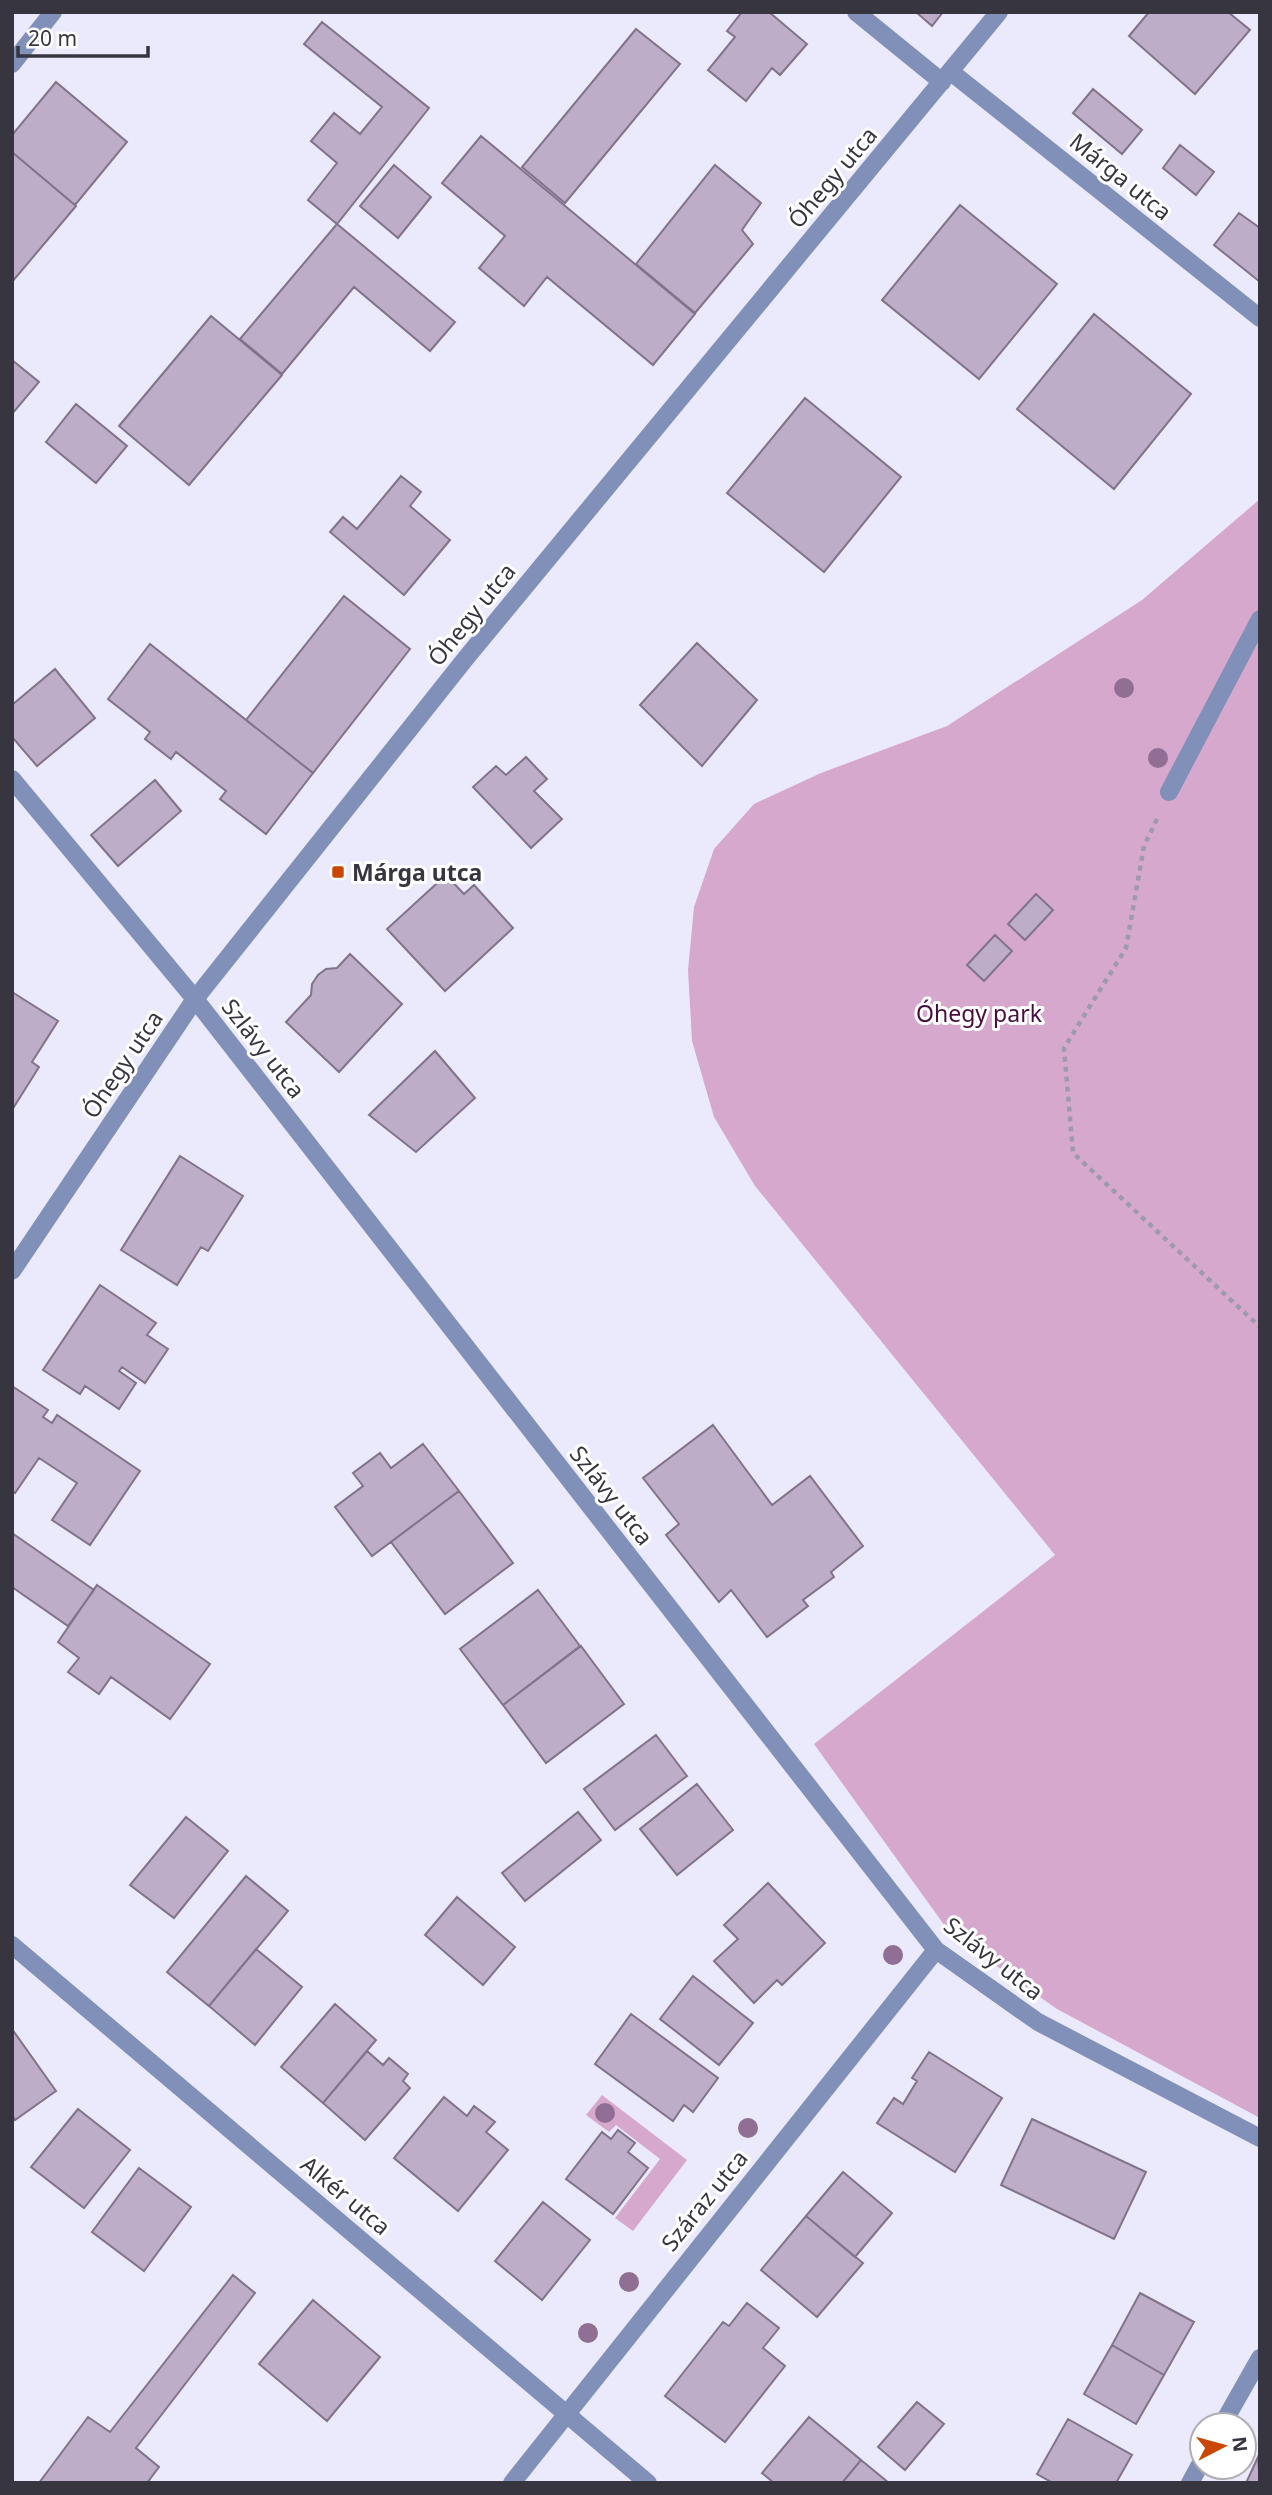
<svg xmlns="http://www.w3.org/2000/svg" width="1272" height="2495" font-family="'Noto Sans',sans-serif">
  <rect width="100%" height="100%" fill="#ebe9fc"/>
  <!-- green -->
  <path fill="#d7a8cd" d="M 1260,499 L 1260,2118 L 1057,2009 L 950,1933 L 814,1744 L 1055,1555 L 755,1186 L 714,1117 L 692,1041 L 688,970 L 694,907 L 714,849 L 754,804 L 821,773 L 947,726 L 1142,600 Z
    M 602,2095 L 687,2160 L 633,2231 L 615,2218 L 660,2159 L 616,2125 L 609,2132 L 586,2115 Z"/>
  <!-- building -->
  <path fill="#bdadc8" stroke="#81738b" stroke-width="2" d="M 742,12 L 769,12 L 807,44 L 780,75 L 772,68 L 746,101 L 708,70 L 735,37 L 727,31 Z
    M 916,12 L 943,12 L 932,26 Z
    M 1149,12 L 1228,12 L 1250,30 L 1195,94 L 1129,36 Z
    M 322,22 L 429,108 L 337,224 L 308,200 L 337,163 L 311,141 L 334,113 L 360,134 L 382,107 L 304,44 Z
    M 636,29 L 680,64 L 565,203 L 522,167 Z
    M 56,82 L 127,142 L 75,205 L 12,152 L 12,135 Z
    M 1093,89 L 1142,130 L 1122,154 L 1073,113 Z
    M 481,136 L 695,314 L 653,365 L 547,277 L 524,306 L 479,268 L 505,236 L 442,183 Z
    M 1180,145 L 1214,172 L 1196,195 L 1163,168 Z
    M 12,152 L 76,206 L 12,282 Z
    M 394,165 L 431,197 L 398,238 L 360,206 Z
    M 715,165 L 761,203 L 742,230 L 753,244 L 695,313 L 636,264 Z
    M 960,205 L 1057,284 L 979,379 L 882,300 Z
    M 1239,213 L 1260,228 L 1260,282 L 1214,245 Z
    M 337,224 L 455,322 L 430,351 L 354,287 L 282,374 L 240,339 Z
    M 1094,314 L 1191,394 L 1114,489 L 1017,409 Z
    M 211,316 L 282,375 L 189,485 L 119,426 Z
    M 12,360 L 39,382 L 12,414 Z
    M 805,398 L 901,477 L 824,572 L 727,493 Z
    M 76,404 L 127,446 L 96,483 L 46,442 Z
    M 401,476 L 421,492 L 410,506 L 450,540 L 404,595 L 330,532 L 343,517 L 357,529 Z
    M 344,596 L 410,649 L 313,773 L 246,720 Z
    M 697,643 L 757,700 L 702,766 L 640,705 Z
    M 150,644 L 313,773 L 266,834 L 220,799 L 226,791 L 176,752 L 171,759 L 145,739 L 150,732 L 108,699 Z
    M 55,669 L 95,718 L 37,766 L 12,737 L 12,705 Z
    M 526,757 L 547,779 L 534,791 L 562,819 L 531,848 L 473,787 L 496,766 L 506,775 Z
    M 155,780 L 181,811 L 118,866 L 91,835 Z
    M 446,875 L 464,894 L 474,885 L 513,928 L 445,991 L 387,929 Z
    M 1036,894 L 1053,910 L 1025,940 L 1008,924 Z
    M 995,935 L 1012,951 L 984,981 L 967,965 Z
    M 350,954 L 402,1004 L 339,1072 L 286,1022 L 311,995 L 312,984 L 318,975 L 326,969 L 337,968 Z
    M 12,992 L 58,1021 L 32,1062 L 39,1067 L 12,1110 Z
    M 435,1051 L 475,1098 L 416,1152 L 369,1115 Z
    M 180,1156 L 243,1196 L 208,1251 L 201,1247 L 177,1285 L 121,1250 Z
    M 100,1285 L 156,1323 L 147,1335 L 168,1349 L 145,1383 L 122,1367 L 119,1371 L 136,1383 L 119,1409 L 85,1386 L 80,1394 L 43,1370 Z
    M 12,1386 L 48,1410 L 43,1417 L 52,1423 L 57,1415 L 140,1471 L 90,1545 L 52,1520 L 77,1483 L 39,1458 L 15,1493 L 12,1491 Z
    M 713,1425 L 772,1505 L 810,1476 L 863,1546 L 831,1572 L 834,1577 L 803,1600 L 808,1606 L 767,1637 L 731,1590 L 719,1602 L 666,1535 L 679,1524 L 643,1478 Z
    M 423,1444 L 459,1491 L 372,1556 L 335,1507 L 363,1486 L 353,1473 L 380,1453 L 391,1468 Z
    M 459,1491 L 513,1563 L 445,1614 L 391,1542 Z
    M 12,1533 L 94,1590 L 68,1626 L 12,1587 Z
    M 97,1585 L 210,1664 L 170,1719 L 111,1677 L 99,1694 L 68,1672 L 79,1658 L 58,1642 Z
    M 538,1590 L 580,1646 L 503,1705 L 460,1649 Z
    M 581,1646 L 624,1704 L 546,1763 L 503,1705 Z
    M 656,1735 L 687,1776 L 615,1830 L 584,1789 Z
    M 697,1784 L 733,1830 L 677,1875 L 640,1829 Z
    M 578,1812 L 601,1840 L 525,1901 L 502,1873 Z
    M 186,1817 L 228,1851 L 174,1918 L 130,1885 Z
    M 246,1876 L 288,1911 L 209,2006 L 167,1972 Z
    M 768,1883 L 825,1943 L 782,1985 L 777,1980 L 754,2003 L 714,1961 L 738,1939 L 724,1925 Z
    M 457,1897 L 515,1947 L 483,1985 L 425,1935 Z
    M 256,1949 L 302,1987 L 255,2045 L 209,2006 Z
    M 693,1976 L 753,2023 L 719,2065 L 660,2019 Z
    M 335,2004 L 376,2040 L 323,2103 L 281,2067 Z
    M 631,2014 L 718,2078 L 693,2112 L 684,2105 L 673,2121 L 595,2064 Z
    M 12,2029 L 56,2091 L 15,2120 L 12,2115 Z
    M 367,2051 L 383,2065 L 389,2058 L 408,2074 L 403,2081 L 410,2088 L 365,2140 L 323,2103 Z
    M 929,2052 L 1002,2098 L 955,2172 L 877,2123 L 894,2098 L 903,2104 L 917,2081 L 912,2078 Z
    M 444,2097 L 467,2116 L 474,2106 L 495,2122 L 486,2132 L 508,2150 L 458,2211 L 394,2158 Z
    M 78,2109 L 130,2150 L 84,2208 L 31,2167 Z
    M 1032,2119 L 1146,2172 L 1114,2239 L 1001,2185 Z
    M 618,2130 L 635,2143 L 628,2152 L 648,2168 L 613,2214 L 566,2179 L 602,2132 L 611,2139 Z
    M 139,2168 L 191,2207 L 144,2271 L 92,2232 Z
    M 843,2172 L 892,2213 L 855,2257 L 806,2216 Z
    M 543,2202 L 590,2240 L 542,2300 L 495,2261 Z
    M 806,2216 L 863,2263 L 817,2317 L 761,2270 Z
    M 233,2275 L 255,2293 L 136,2448 L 159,2467 L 147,2483 L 39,2483 L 88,2417 L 110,2432 Z
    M 1140,2293 L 1194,2322 L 1164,2375 L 1112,2345 Z
    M 313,2300 L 380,2357 L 327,2421 L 259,2364 Z
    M 747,2303 L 779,2328 L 763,2348 L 785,2366 L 725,2442 L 665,2396 L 723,2322 L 729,2326 Z
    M 1112,2345 L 1164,2375 L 1136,2424 L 1084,2394 Z
    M 917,2402 L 944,2424 L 905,2470 L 878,2447 Z
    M 809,2417 L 861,2460 L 842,2483 L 774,2483 L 762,2473 Z
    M 1068,2419 L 1132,2455 L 1116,2483 L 1053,2483 L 1037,2474 Z
    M 1258,2457 L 1260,2483 L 1246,2483 Z
    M 861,2460 L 889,2483 L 842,2483 Z"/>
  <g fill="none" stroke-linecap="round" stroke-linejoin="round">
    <!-- path -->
    <path stroke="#9d9bab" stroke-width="4.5" stroke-dasharray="5 5" stroke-linecap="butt" d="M 1157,819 L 1144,846 L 1126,948 L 1064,1048 L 1073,1153 L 1260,1327"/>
    <!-- minor -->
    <path stroke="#8090b8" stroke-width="18" d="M 856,12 L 942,82
      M 12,64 L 53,12
      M 951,72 L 1260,318
      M 12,779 L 195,999 L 936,1950 L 1038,2022 L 1260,2138
      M 1169,792 L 1260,619
      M 12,1271 L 195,999 L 466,658 L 999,12
      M 12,1945 L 648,2483
      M 1222,2425 L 1260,2358
      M 512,2483 L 936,1950
      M 1190,2483 L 1202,2461"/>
  </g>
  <!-- trees -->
  <g fill="#916f95">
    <circle cx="1124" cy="688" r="10"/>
    <circle cx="1158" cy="758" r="10"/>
    <circle cx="893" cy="1955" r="10"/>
    <circle cx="605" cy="2113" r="10"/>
    <circle cx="748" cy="2128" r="10"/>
    <circle cx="629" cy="2282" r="10"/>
    <circle cx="588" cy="2333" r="10"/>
  </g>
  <!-- markers -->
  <rect fill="#cb4603" stroke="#fff" stroke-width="2.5" x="331" y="865" width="14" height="14" rx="3.5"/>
  <g text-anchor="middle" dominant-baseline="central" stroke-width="6" stroke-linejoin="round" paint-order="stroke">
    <!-- street labels -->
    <g font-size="23" fill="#363540" stroke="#fff">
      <text transform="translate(1121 176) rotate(39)">Márga utca</text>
      <text transform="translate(832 177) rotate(-50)">Óhegy utca</text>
      <text transform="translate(471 614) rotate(-51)">Óhegy utca</text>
      <text transform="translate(264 1048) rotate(52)">Szlávy utca</text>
      <text transform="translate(122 1064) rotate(-56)">Óhegy utca</text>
      <text transform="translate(612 1495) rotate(52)">Szlávy utca</text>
      <text transform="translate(994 1958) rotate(38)">Szlávy utca</text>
      <text transform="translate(346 2195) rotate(40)">Alkér utca</text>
      <text transform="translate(704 2200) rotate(-51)">Száraz utca</text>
    </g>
    <!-- poi labels -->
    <g font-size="23" font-weight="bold" fill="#363540" stroke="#fff" text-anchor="start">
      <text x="352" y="872">Márga utca</text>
    </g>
    <!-- park labels -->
    <g font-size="23" fill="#470c40" stroke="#fff">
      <text x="979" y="1013">Óhegy park</text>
    </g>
  </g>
  <!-- border -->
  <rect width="1272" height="2495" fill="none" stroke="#363540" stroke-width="28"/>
  <!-- north arrow -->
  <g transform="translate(1223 2446) rotate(84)"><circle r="33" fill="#ffffff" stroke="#afaeb3" stroke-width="2"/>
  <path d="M0-5L12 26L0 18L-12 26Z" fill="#cb4603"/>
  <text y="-10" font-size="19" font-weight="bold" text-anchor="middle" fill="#363540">N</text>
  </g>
  <!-- scale -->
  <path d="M18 46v10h130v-10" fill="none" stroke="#363540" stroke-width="3.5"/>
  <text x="28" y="46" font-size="21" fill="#363540" stroke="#ffffff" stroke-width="5" paint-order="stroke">20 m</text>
</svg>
